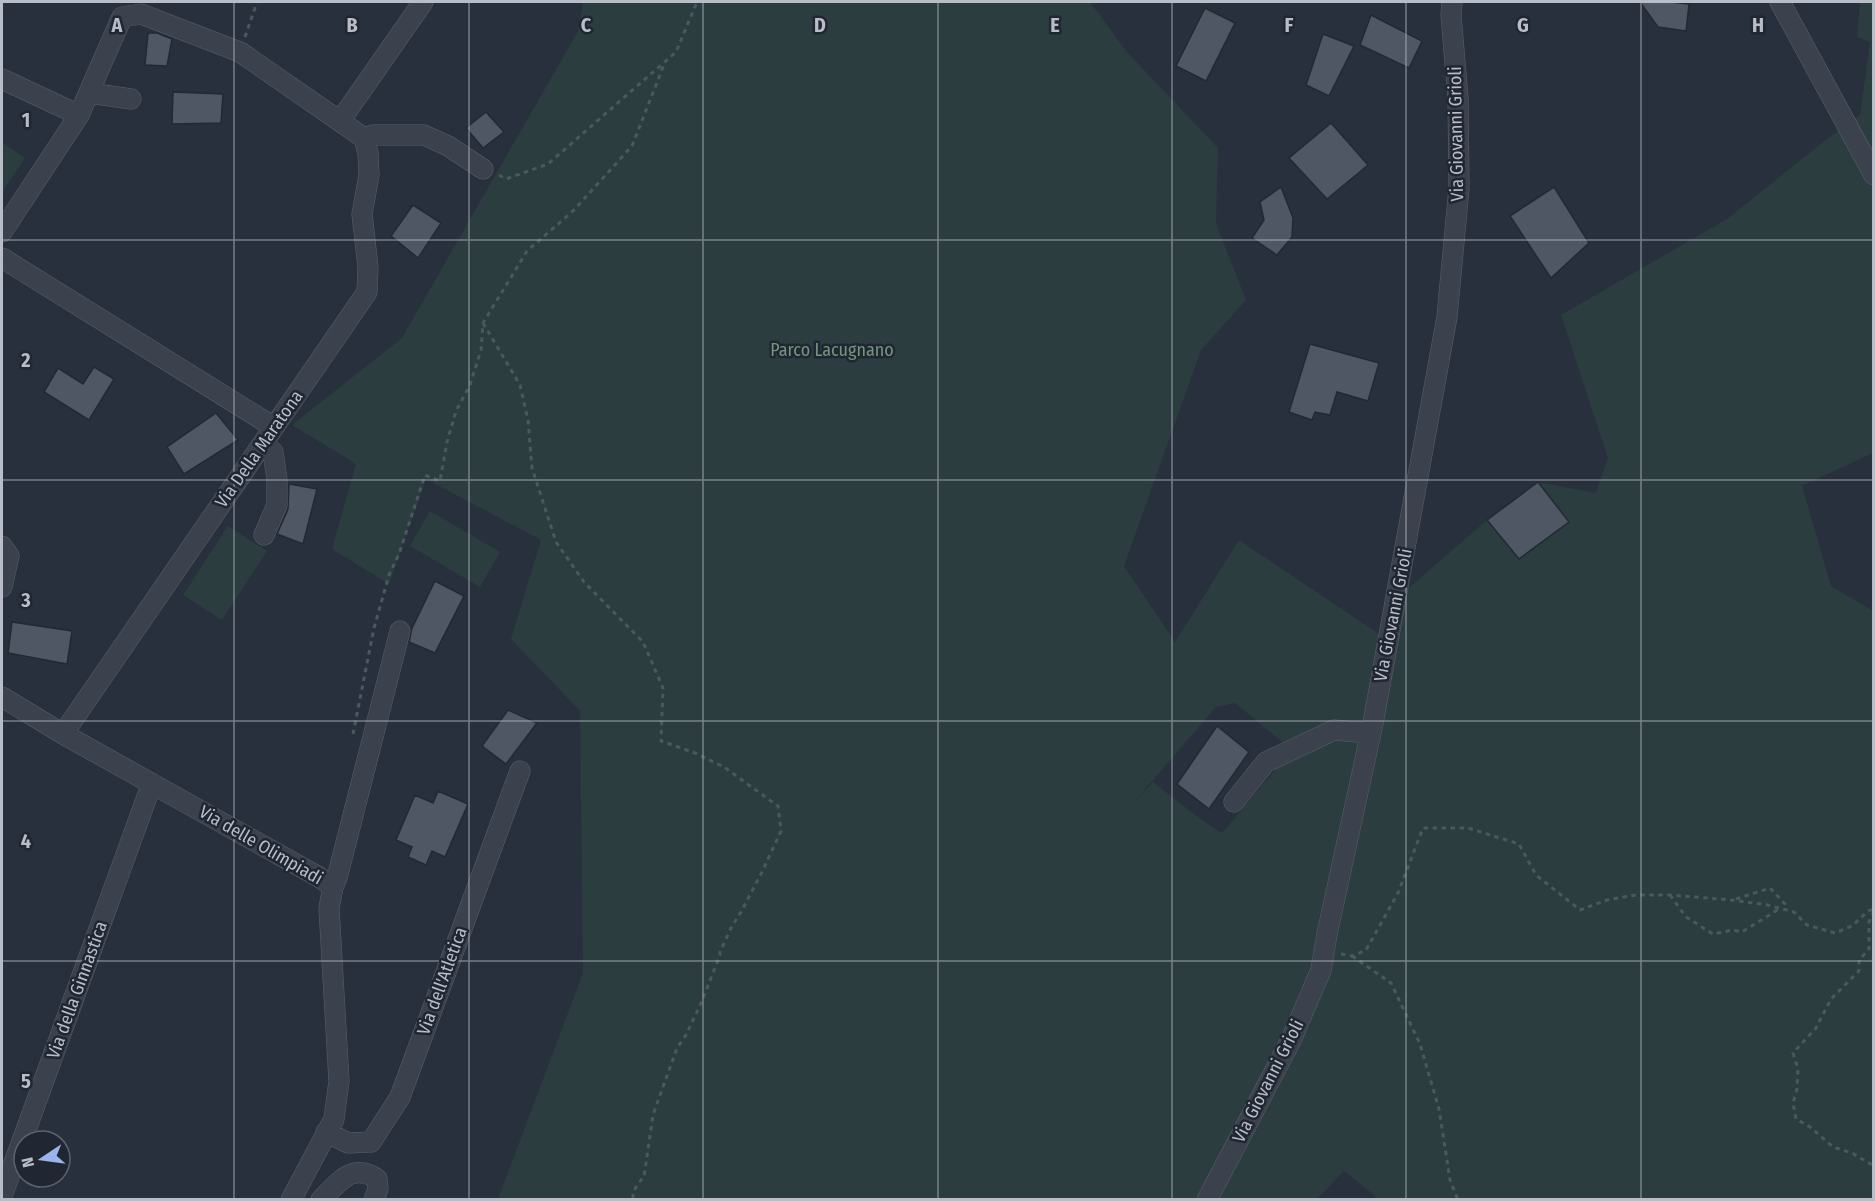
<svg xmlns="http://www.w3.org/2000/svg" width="1875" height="1201" font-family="'Fira Sans Condensed',sans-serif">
  <rect width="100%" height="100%" fill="#28303d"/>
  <!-- green -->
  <path fill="#2b3d3f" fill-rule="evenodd" d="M 583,2 L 1090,2 L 1127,52 L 1218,148 L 1216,223 L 1246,300 L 1201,350 L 1124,566 L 1175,642 L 1239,540 L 1388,640 L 1396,599 L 1487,520 L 1519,559 L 1568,522 L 1538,482 L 1596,493 L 1608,458 L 1561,315 L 1727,219 L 1828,138 L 1860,115 L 1870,42 L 1857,37 L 1860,2 L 1873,2 L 1873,453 L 1802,486 L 1831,586 L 1873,611 L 1873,1199 L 1379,1199 L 1344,1171 L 1316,1200 L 498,1199 L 583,973 L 580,711 L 511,639 L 541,540 L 426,479 L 389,584 L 332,549 L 356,464 L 292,425 L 402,338 L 578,31 ZM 1235,703 L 1292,750 L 1222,833 L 1199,818 L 1153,782 L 1134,802 L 1216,707 Z
    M 2,142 L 25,158 L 2,192 Z
    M 430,511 L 500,552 L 480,587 L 410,546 Z
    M 228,526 L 267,551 L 222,620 L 183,595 Z"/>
  <!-- building -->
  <path fill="#4f5765" stroke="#232934" stroke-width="1.5" d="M 1640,2 L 1671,2 L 1689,4 L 1686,31 L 1658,27 Z
    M 1205,8 L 1235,23 L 1206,81 L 1176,66 Z
    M 1371,15 L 1422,41 L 1409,68 L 1360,45 Z
    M 148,33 L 157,33 L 172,39 L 167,66 L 145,65 Z
    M 1323,34 L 1354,46 L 1329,96 L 1306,85 Z
    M 173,92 L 223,94 L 221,123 L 172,124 Z
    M 486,112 L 504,132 L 483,148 L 466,128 Z
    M 1331,123 L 1368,165 L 1327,199 L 1289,158 Z
    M 1281,187 L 1293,218 L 1292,237 L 1277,255 L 1252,238 L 1264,220 L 1260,202 Z
    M 1554,187 L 1589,243 L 1551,278 L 1510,216 Z
    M 413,205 L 441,223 L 418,258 L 391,236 Z
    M 1310,344 L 1379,363 L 1368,401 L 1337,392 L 1330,415 L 1315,412 L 1312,420 L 1289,412 Z
    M 94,367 L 114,379 L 89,420 L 44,392 L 58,368 L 83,384 Z
    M 216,413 L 238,440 L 184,474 L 167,447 Z
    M 1538,482 L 1569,522 L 1519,559 L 1487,520 Z
    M 289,484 L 317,489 L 303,544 L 277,534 L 288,509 Z
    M 435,581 L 464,596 L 435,653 L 409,642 L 412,628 Z
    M 12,622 L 72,631 L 67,664 L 8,653 Z
    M 508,710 L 537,723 L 506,764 L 482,746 Z
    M 1217,726 L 1249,752 L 1209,809 L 1177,784 Z
    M 438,791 L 468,804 L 445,857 L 432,851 L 426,865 L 408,857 L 412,847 L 396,840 L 415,795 L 433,803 Z"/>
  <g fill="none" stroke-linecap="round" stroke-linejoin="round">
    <defs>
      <path id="minor" d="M 1780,2 L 1874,175
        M 2,79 L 79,115
        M 89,93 L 131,99
        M 340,121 L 423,2
        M 364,138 L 373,135 L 424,135 L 448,146 L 483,169
        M 2,232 L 79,115 L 122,17 L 141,14 L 240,52 L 364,138
        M 2,258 L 274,427
        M 263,443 L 273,452 L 277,479 L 277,505 L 264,535
        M 2,546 L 9,556 L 2,587
        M 2,697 L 63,734 L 319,877 L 333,887
        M 63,734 L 367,292 L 368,267 L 362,214 L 369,175 L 368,153 L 364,138
        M 1234,802 L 1266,762 L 1334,730 L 1370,733
        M 326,1132 L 348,1143 L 371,1142 L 400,1097 L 520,771
        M 2,1196 L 152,783
        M 291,1200 L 334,1119 L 339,1081 L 329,908 L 333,887 L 337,878 L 400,631
        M 321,1200 C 339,1182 352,1162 377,1179 L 378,1189 L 374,1200
        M 1207,1200 L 1291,1040 L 1321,970 L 1327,934 L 1373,723 L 1447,317 L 1459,188 L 1458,98 L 1451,15 L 1452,2"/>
    </defs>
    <!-- minor casing -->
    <use href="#minor" stroke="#5a606b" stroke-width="21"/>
    <!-- path -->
    <path stroke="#4a595d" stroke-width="3" stroke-dasharray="4.5 4.5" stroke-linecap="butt" d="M 245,37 L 257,2
      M 499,175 L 506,179 L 548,164 L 676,52 L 697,2
      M 483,323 L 520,385 L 528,420 L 532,468 L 556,542 L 584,582 L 643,642 L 663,688 L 661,741 L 695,753 L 724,767 L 778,806 L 781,831 L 762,872 L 741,912 L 731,928 L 720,952 L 720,955 L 702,1001 L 686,1035 L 677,1048 L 653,1115 L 644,1177 C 638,1183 632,1191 633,1200
      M 353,734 L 374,628 L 389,575 L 399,554 L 425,475 L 440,481 L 447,442 L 456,411 L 470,385 L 481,350 L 483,323 L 527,251 L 573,211 L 632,146 L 665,62
      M 1670,895 L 1686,917 L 1713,934 L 1733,930 L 1742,932 L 1779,909
      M 1736,899 L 1770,888 L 1785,904 L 1787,910
      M 1874,911 L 1869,922 L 1869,949 L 1859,960 L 1859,971 L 1831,999 L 1816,1028 L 1793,1053 L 1798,1069 L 1797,1089 L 1793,1103 L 1796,1119 L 1810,1127 L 1833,1147 L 1852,1153 L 1874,1166
      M 1341,954 L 1352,956 L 1366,950 L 1398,893 L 1423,828 L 1468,828 L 1519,844 L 1536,875 L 1580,910 L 1607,900 L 1636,895 L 1670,895 L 1731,900 L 1768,905 L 1794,912 L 1807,925 L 1835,933 L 1852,926 L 1868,911 L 1874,909
      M 1352,956 L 1391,983 L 1420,1044 L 1439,1109 L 1450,1180 L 1458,1200"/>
    <!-- minor -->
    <use href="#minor" stroke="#3c424d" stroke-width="20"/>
  </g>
  <!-- grid -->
  <path fill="none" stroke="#b8bdc8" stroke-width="1.5" stroke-opacity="0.55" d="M 234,2 L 234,1200M 469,2 L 469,1200M 703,2 L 703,1200M 938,2 L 938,1200M 1172,2 L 1172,1200M 1406,2 L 1406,1200M 1641,2 L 1641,1200M 2,240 L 1874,240M 2,480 L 1874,480M 2,721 L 1874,721M 2,961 L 1874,961"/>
  <g text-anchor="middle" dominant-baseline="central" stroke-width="5" stroke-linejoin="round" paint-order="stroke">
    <!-- street labels -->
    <g font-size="18" fill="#b8bdc8" stroke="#212732">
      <text transform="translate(1456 134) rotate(-91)">Via Giovanni Grioli</text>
      <text transform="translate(259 449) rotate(-55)">Via Della Maratona</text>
      <text transform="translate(1393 615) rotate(-79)">Via Giovanni Grioli</text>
      <text transform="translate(261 845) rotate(30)">Via delle Olimpiadi</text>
      <text transform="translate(442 981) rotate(-70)">Via dell'Atletica</text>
      <text transform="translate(77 990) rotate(-70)">Via della Ginnastica</text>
      <text transform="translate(1268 1081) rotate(-63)">Via Giovanni Grioli</text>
    </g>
    <!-- park labels -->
    <g font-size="18" fill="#72967c" stroke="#212732">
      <text x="832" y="350">Parco Lacugnano</text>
    </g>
  </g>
  <g font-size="20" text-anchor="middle" font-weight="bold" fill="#b8bdc8" stroke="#212732" stroke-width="5" stroke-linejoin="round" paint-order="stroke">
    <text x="117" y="32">A</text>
    <text x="352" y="32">B</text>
    <text x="586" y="32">C</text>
    <text x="820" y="32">D</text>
    <text x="1055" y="32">E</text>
    <text x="1289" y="32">F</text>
    <text x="1523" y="32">G</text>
    <text x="1758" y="32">H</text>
    <text x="26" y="127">1</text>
    <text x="26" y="367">2</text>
    <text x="26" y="607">3</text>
    <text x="26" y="848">4</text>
    <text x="26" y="1088">5</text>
  </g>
  <!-- border -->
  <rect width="1875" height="1201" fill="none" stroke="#b8bdc8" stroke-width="6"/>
  <!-- north arrow -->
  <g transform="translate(42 1159) rotate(257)"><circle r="28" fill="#212732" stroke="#5d636e" stroke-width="1.5"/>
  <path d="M0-4.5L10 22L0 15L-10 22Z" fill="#99b5ec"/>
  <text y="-9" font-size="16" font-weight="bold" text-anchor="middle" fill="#b8bdc8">N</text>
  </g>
</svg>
